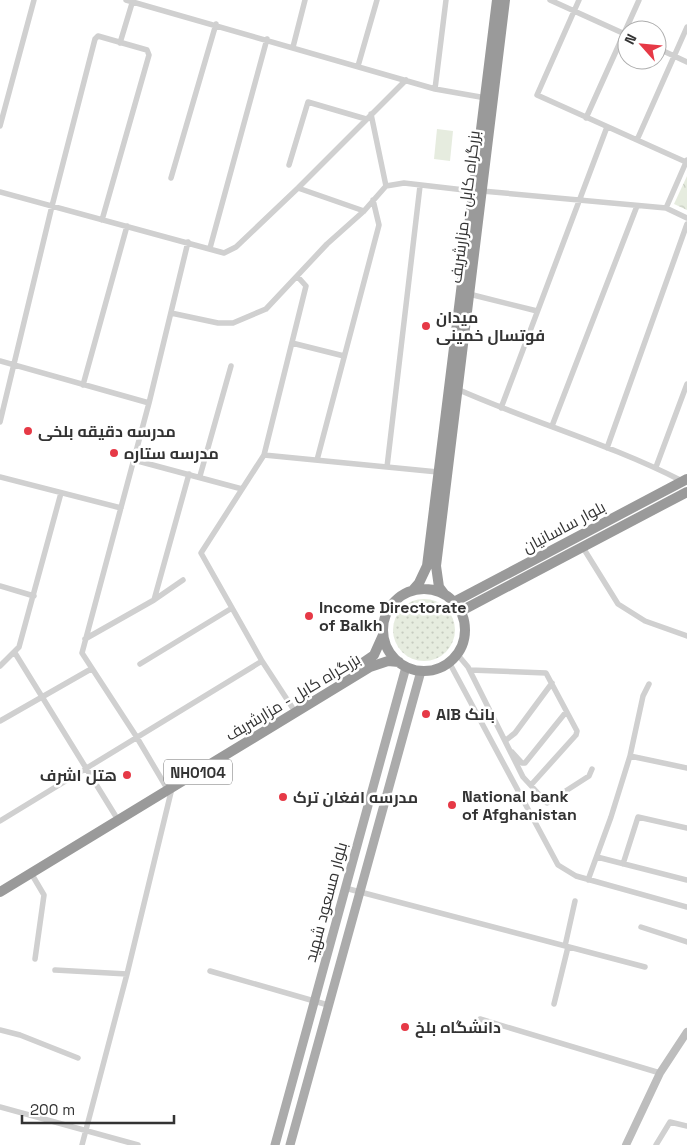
<svg xmlns="http://www.w3.org/2000/svg" width="687" height="1145" font-family="'Space Grotesk',Cairo,sans-serif">
  <defs>
    <pattern id="grass-dots" width="8" height="8" patternUnits="userSpaceOnUse" patternTransform="scale(1.25)"><rect width="8" height="8" fill="#e6ecdf"/><path d="M2 2h.1M6 6h.1" fill="none" stroke="#c6cbc0" stroke-width="1.8" stroke-linecap="round"/></pattern>
    <pattern id="forest-crowns" width="20" height="18" patternUnits="userSpaceOnUse" patternTransform="scale(1.25)"><rect width="20" height="18" fill="#e6ecdf"/><path d="M2 6a3 3 0 1 1 6 0M12 15a3 3 0 1 1 6 0" fill="none" stroke="#c6cbc0"/></pattern>
  </defs>
  <rect width="100%" height="100%" fill="#fff"/>
  <!-- grass -->
  <path fill="url(#grass-dots)" d="M393 630a31 31 0 1 1 62 0a31 31 0 1 1-62 0Z"/>
  <!-- forest -->
  <path fill="url(#forest-crowns)" d="M 687,176 L 687,210 L 674,204 Z"/>
  <!-- pitch -->
  <path fill="#e6ecdf" d="M 437,129 L 453,131 L 450,161 L 434,159 Z"/>
  <g fill="none" stroke-linecap="round" stroke-linejoin="round">
    <!-- street -->
    <path stroke="#d0d0d0" stroke-width="5.5" d="M 126,0 L 435,89 L 486,98
      M 550,0 L 627,35
      M 579,0 L 537,95 L 686,162
      M 120,43 L 133,0
      M 293,47 L 305,0
      M 657,48 L 687,62
      M 358,66 L 377,0
      M 435,89 L 446,0
      M 371,114 L 386,186
      M 586,118 L 639,0
      M 0,126 L 34,0
      M 637,140 L 687,27
      M 289,165 L 308,102 L 366,119
      M 171,178 L 216,24
      M 298,188 L 364,211
      M 482,191 L 666,208 L 687,218
      M 0,192 L 224,253 L 236,247 L 298,188 L 406,80
      M 666,208 L 687,160
      M 210,248 L 267,39
      M 469,294 L 537,311
      M 171,313 L 218,323 L 233,323 L 266,309 L 327,244 L 364,211 L 386,186 L 404,183 L 473,191
      M 292,343 L 344,356
      M 0,361 L 149,403
      M 83,385 L 127,226
      M 457,389 C 531,422 610,444 682,481
      M 501,408 L 607,127
      M 0,422 L 52,206 L 95,39 L 98,36 L 147,50 L 149,55 L 102,220
      M 552,426 L 637,206
      M 607,448 L 687,224
      M 264,455 L 438,472
      M 134,460 L 242,489
      M 317,460 L 379,225 L 373,200
      M 387,467 L 420,186
      M 656,467 L 687,384
      M 200,476 L 231,366
      M 0,477 L 121,508
      M 582,546 L 618,604 L 645,621 L 687,636
      M 0,586 L 34,596
      M 154,600 L 189,474
      M 85,639 L 154,600 L 183,580
      M 15,653 L 115,815
      M 457,654 L 468,667 L 523,777 L 547,803 L 589,776 L 592,769
      M 449,662 L 558,865 L 576,876 L 687,907
      M 140,664 L 232,608
      M 0,666 L 19,647 L 61,493
      M 470,670 L 546,673 L 577,731 L 576,735 L 531,785
      M 292,707 L 262,661 L 201,553 L 264,455 L 306,286 L 297,276
      M 0,721 L 91,669
      M 505,741 L 515,733 L 552,683
      M 512,752 L 522,763 L 525,763 L 566,712
      M 630,756 L 643,696 L 649,684
      M 165,785 L 136,736 L 82,653 L 149,403 L 188,242
      M 0,821 L 262,661
      M 597,857 L 687,880
      M 623,864 L 638,817 L 687,828
      M 31,873 L 44,895 L 35,959
      M 588,880 L 611,817 L 630,756 L 687,768
      M 345,888 L 645,967
      M 641,927 L 687,942
      M 565,946 L 575,901
      M 55,970 L 127,974
      M 210,971 L 328,1005
      M 554,1004 L 568,947
      M 480,1019 L 660,1073
      M 0,1030 L 20,1035 L 78,1058
      M 0,1107 L 138,1145
      M 82,1145 L 127,974 L 172,788
      M 656,1145 L 670,1122 L 687,1126"/>
    <!-- secondary -->
    <path stroke="#bdbdbd" stroke-width="8" d="M 626,1145 L 660,1073 L 687,1032"/>
    <!-- primary -->
    <path stroke="#ababab" stroke-width="9" d="M 275,1145 L 406,667
      M 290,1145 L 421,671"/>
    <!-- highway -->
    <path stroke="#9a9a9a" stroke-width="10" d="M383 630a41 41 0 1 1 82 0a41 41 0 1 1-82 0Z
      M 412,591 L 419,583 L 427,566 L 497,0
      M 445,595 L 439,587 L 436,566 L 505,0
      M 454,602 L 687,479
      M 461,611 L 687,492
      M 358,666 L 374,655 L 383,635
      M 0,892 L 370,667 L 388,661 L 399,662"/>
  </g>
  <!-- markers -->
  <g fill="#e63946" stroke="#fff" stroke-width="2">
    <circle cx="426" cy="326" r="5"/>
    <circle cx="28" cy="431" r="5"/>
    <circle cx="114" cy="453" r="5"/>
    <circle cx="309" cy="616" r="5"/>
    <circle cx="426" cy="714" r="5"/>
    <circle cx="127" cy="775" r="5"/>
    <circle cx="283" cy="797" r="5"/>
    <circle cx="452" cy="805" r="5"/>
    <circle cx="405" cy="1027" r="5"/>
  </g>
  <g text-anchor="middle" dominant-baseline="central" stroke-width="5" stroke-linejoin="round" paint-order="stroke">
    <!-- shield labels -->
    <rect fill="#fff" stroke="#707070" stroke-width="1" x="164" y="759.5" width="68" height="25" rx="4"/>
    <g font-size="15" font-weight="bold" fill="#333">
      <text x="198" y="772">NH0104</text>
    </g>
    <!-- street labels -->
    <g font-size="16" fill="#333" stroke="#fff">
      <text transform="translate(465 207) rotate(-83)">بزرگراه کابل - مزارشریف</text>
      <text transform="translate(564 527) rotate(-28)">بلوار ساسانیان</text>
      <text transform="translate(293 697) rotate(-31)">بزرگراه کابل - مزارشریف</text>
      <text transform="translate(326 902) rotate(-75)">بلوار مسعود شهید</text>
    </g>
    <!-- poi labels -->
    <g font-size="16" font-weight="bold" fill="#333" stroke="#fff" text-anchor="start">
      <text x="436" y="317">میدان<tspan x="436" dy="18">فوتسال خمینی</tspan></text>
      <text x="38" y="431">مدرسه دقيقه بلخى</text>
      <text x="124" y="453">مدرسه ستاره</text>
      <text x="319" y="607">Income Directorate<tspan x="319" dy="18">of Balkh</tspan></text>
      <text x="436" y="714">AIB بانک</text>
      <text x="117" y="775" text-anchor="end">هتل اشرف</text>
      <text x="462" y="796">National bank<tspan x="462" dy="18">of Afghanistan</tspan></text>
      <text x="293" y="797">مدرسه افغان ترک</text>
      <text x="415" y="1027">دانشگاه بلخ</text>
    </g>
  </g>
  <!-- north arrow -->
  <g transform="translate(642 45) rotate(297)"><circle r="24" fill="#ffffff" stroke="#adadad"/>
  <path d="M0-4L9 19L0 12L-9 19Z" fill="#e63946"/>
  <text y="-8" font-size="14" font-weight="bold" text-anchor="middle" fill="#333333">N</text>
  </g>
  <!-- scale -->
  <path d="M22 1115v8h152v-8" fill="none" stroke="#333333" stroke-width="2.5"/>
  <text x="30" y="1115" font-size="15" fill="#333333" stroke="#ffffff" stroke-width="4" paint-order="stroke">200 m</text>
</svg>
